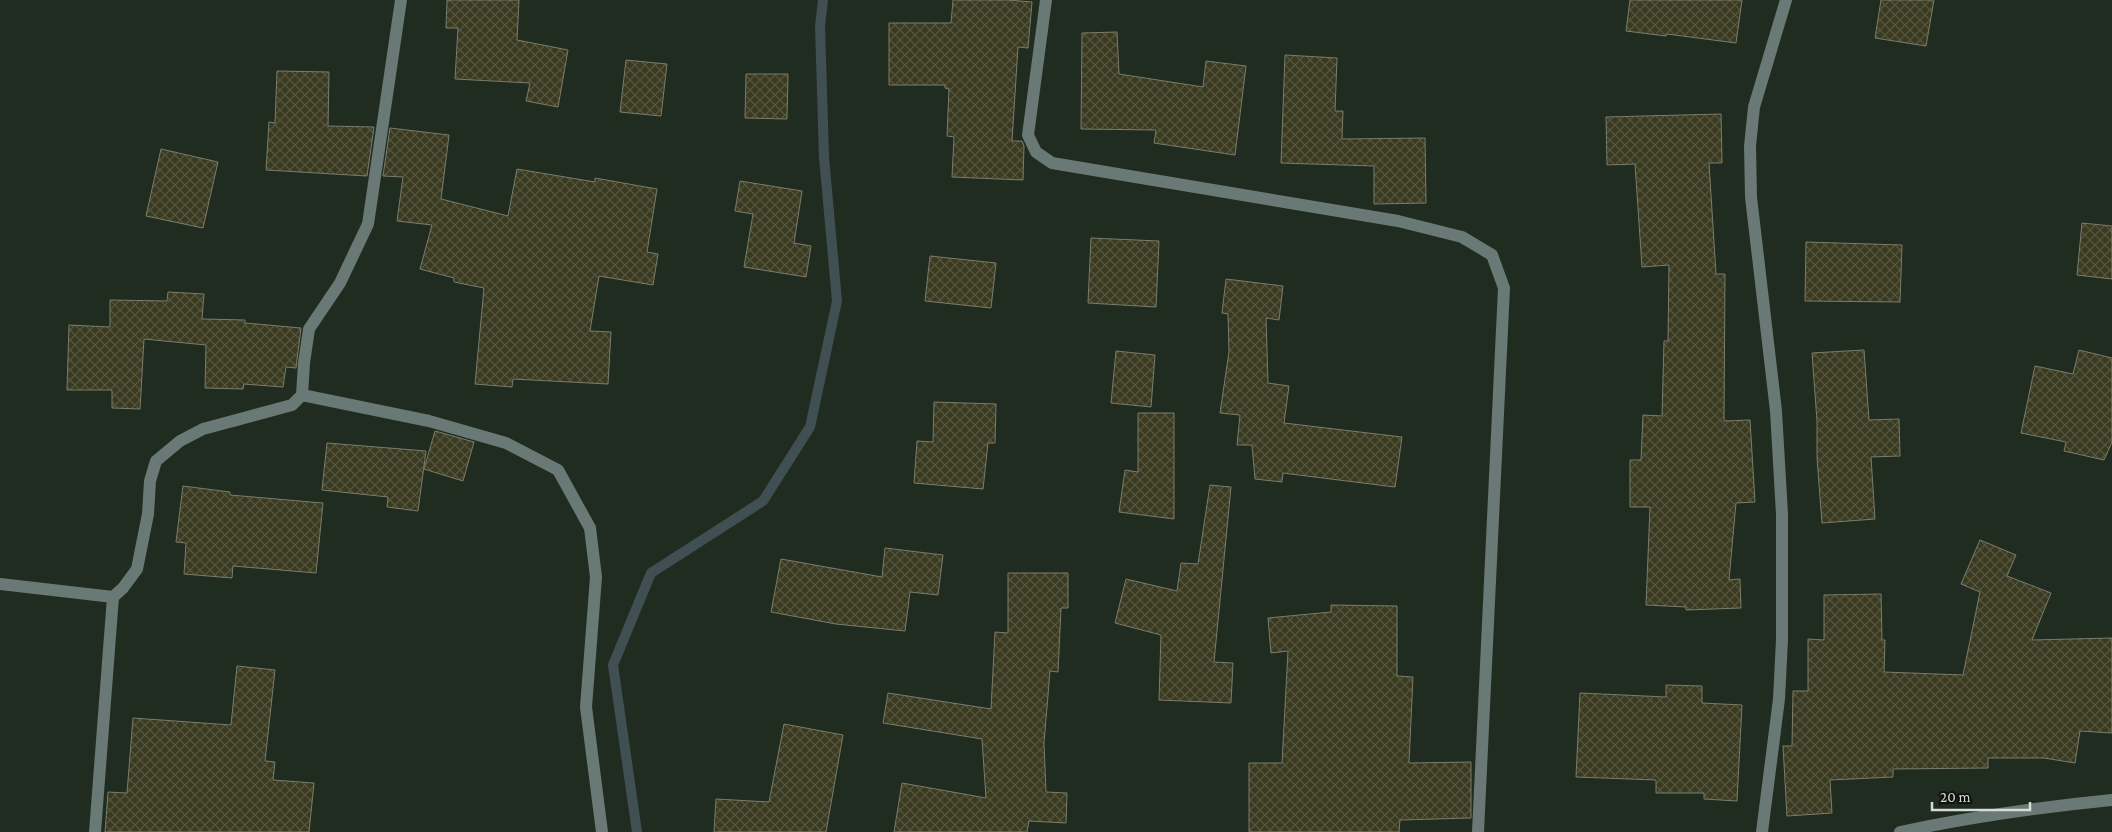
<svg xmlns="http://www.w3.org/2000/svg" width="2112" height="832" font-family="'Crimson Pro',serif">
  <defs>
    <pattern id="building-cross-hatch" width="8" height="8" patternUnits="userSpaceOnUse" patternTransform="scale(1.25)"><rect width="8" height="8" fill="#393a1f"/><path d="M0 0l8 8M0 8l8-8" fill="none" stroke="#55563f"/></pattern>
  </defs>
  <rect width="100%" height="100%" fill="#212c21"/>
  <g fill="none" stroke-linecap="round" stroke-linejoin="round">
    <!-- stream -->
    <path stroke="#405052" stroke-width="10" d="M 637,832 L 613,665 L 651,573 L 763,501 L 810,427 L 837,301 L 824,157 L 820,26 L 823,0"/>
  </g>
  <!-- building -->
  <path fill="url(#building-cross-hatch)" stroke="#7b7c6b" d="M 447,0 L 519,0 L 517,40 L 568,50 L 558,107 L 526,101 L 530,83 L 455,79 L 458,28 L 446,28 Z
    M 953,0 L 1008,0 L 1032,2 L 1028,48 L 1018,47 L 1012,141 L 1022,141 L 1024,146 L 1023,180 L 952,177 L 954,137 L 947,136 L 949,89 L 945,88 L 945,85 L 889,85 L 889,23 L 951,23 Z
    M 1630,0 L 1742,0 L 1736,43 L 1667,34 L 1666,36 L 1626,31 Z
    M 1881,0 L 1934,0 L 1926,46 L 1875,38 Z
    M 1117,32 L 1119,74 L 1203,87 L 1206,61 L 1246,66 L 1235,155 L 1154,143 L 1156,130 L 1081,129 L 1082,33 Z
    M 1285,55 L 1337,58 L 1335,111 L 1343,111 L 1342,139 L 1425,138 L 1426,203 L 1374,204 L 1374,166 L 1281,163 Z
    M 626,60 L 667,64 L 661,116 L 620,112 Z
    M 277,71 L 329,72 L 328,126 L 374,127 L 367,176 L 266,170 L 269,122 L 275,123 Z
    M 746,74 L 788,74 L 787,119 L 745,118 Z
    M 1721,114 L 1722,163 L 1709,163 L 1716,274 L 1725,274 L 1724,421 L 1750,420 L 1755,502 L 1736,503 L 1729,580 L 1740,579 L 1741,608 L 1686,610 L 1686,607 L 1646,605 L 1650,507 L 1630,507 L 1630,460 L 1641,460 L 1643,415 L 1662,416 L 1664,341 L 1668,341 L 1669,265 L 1642,267 L 1635,164 L 1607,165 L 1606,117 Z
    M 390,128 L 449,135 L 441,199 L 508,216 L 517,169 L 595,182 L 595,178 L 657,189 L 647,252 L 658,254 L 653,285 L 599,276 L 590,331 L 611,332 L 608,384 L 513,379 L 512,387 L 475,384 L 484,288 L 454,282 L 454,278 L 420,269 L 432,225 L 397,221 L 403,177 L 383,176 Z
    M 161,149 L 218,162 L 203,228 L 146,216 Z
    M 740,181 L 802,191 L 794,243 L 811,246 L 806,277 L 744,267 L 753,214 L 735,211 Z
    M 2082,223 L 2112,226 L 2112,279 L 2077,275 Z
    M 1091,238 L 1159,241 L 1156,307 L 1088,303 Z
    M 1806,242 L 1902,245 L 1900,302 L 1805,301 Z
    M 930,256 L 996,263 L 991,308 L 925,301 Z
    M 1226,279 L 1283,286 L 1279,320 L 1266,318 L 1268,383 L 1289,386 L 1284,423 L 1402,437 L 1395,487 L 1283,473 L 1282,482 L 1255,479 L 1252,445 L 1237,445 L 1240,415 L 1220,413 L 1229,352 L 1228,314 L 1222,313 Z
    M 168,292 L 204,294 L 202,319 L 245,320 L 245,323 L 301,328 L 296,368 L 286,367 L 283,387 L 244,384 L 243,389 L 205,388 L 206,345 L 144,339 L 140,409 L 112,408 L 112,390 L 67,390 L 69,325 L 110,327 L 110,300 L 167,301 Z
    M 1864,350 L 1869,420 L 1899,419 L 1900,456 L 1871,457 L 1875,519 L 1822,523 L 1817,458 L 1817,421 L 1812,353 Z
    M 2079,350 L 2112,358 L 2112,442 L 2104,460 L 2064,451 L 2066,442 L 2021,433 L 2035,366 L 2073,374 Z
    M 1116,351 L 1155,355 L 1151,407 L 1111,403 Z
    M 934,402 L 996,404 L 995,443 L 988,443 L 983,489 L 914,483 L 917,441 L 933,442 Z
    M 1138,413 L 1174,413 L 1174,519 L 1119,512 L 1125,470 L 1138,472 Z
    M 435,431 L 474,442 L 463,481 L 424,469 Z
    M 327,443 L 426,451 L 418,511 L 387,507 L 388,497 L 322,490 Z
    M 1210,485 L 1231,487 L 1214,662 L 1233,663 L 1231,703 L 1159,700 L 1161,635 L 1115,623 L 1126,579 L 1177,591 L 1181,563 L 1198,564 Z
    M 183,486 L 230,492 L 230,495 L 323,503 L 316,573 L 233,566 L 232,578 L 184,574 L 186,543 L 176,542 Z
    M 1980,540 L 2016,555 L 2007,576 L 2051,593 L 2032,640 L 2112,638 L 2112,733 L 2080,731 L 2075,763 L 2044,758 L 1988,758 L 1988,768 L 1893,769 L 1893,777 L 1830,780 L 1832,813 L 1787,816 L 1783,746 L 1792,746 L 1793,691 L 1808,691 L 1808,639 L 1824,640 L 1824,595 L 1881,594 L 1882,640 L 1885,640 L 1884,672 L 1963,675 L 1980,592 L 1961,584 Z
    M 885,548 L 943,555 L 938,595 L 910,592 L 905,631 L 836,624 L 771,612 L 781,559 L 882,577 Z
    M 1008,573 L 1068,573 L 1068,608 L 1061,608 L 1058,672 L 1050,671 L 1044,743 L 1046,792 L 1067,793 L 1066,823 L 1029,821 L 1027,832 L 894,832 L 902,783 L 986,798 L 982,739 L 883,723 L 888,693 L 991,709 L 995,632 L 1008,633 Z
    M 1331,605 L 1397,606 L 1397,676 L 1413,677 L 1409,763 L 1471,762 L 1471,818 L 1400,820 L 1399,832 L 1249,832 L 1249,763 L 1282,763 L 1288,651 L 1271,653 L 1268,618 L 1331,612 Z
    M 237,666 L 275,670 L 265,761 L 275,762 L 273,780 L 314,783 L 309,832 L 105,832 L 108,792 L 127,793 L 133,718 L 231,725 Z
    M 1666,685 L 1702,686 L 1702,703 L 1742,705 L 1737,801 L 1704,799 L 1704,793 L 1656,793 L 1656,780 L 1576,777 L 1580,693 L 1666,697 Z
    M 784,724 L 843,735 L 826,832 L 714,832 L 716,799 L 769,802 Z"/>
  <g fill="none" stroke-linecap="round" stroke-linejoin="round">
    <!-- minor -->
    <path stroke="#697975" stroke-width="12" d="M 1046,0 L 1028,135 L 1036,152 L 1052,163 L 1398,221 L 1462,237 L 1492,255 L 1504,288 L 1478,832
      M 302,395 L 429,421 L 506,443 L 558,470 L 590,528 L 596,577 L 586,707 L 602,832
      M 0,584 L 113,597 L 95,832
      M 113,597 L 123,588 L 137,569 L 148,514 L 150,481 L 156,461 L 180,441 L 203,429 L 292,405 L 302,395 L 304,363 L 309,329 L 340,283 L 368,224 L 401,0
      M 1762,832 L 1779,699 L 1782,640 L 1782,514 L 1776,411 L 1751,197 L 1750,146 L 1754,107 L 1786,0
      M 1900,832 C 1970,817 2041,807 2112,800"/>
  </g>
  <!-- scale -->
  <path d="M1932 802v8h98v-8" fill="none" stroke="#d5dcd5" stroke-width="2.5"/>
  <text x="1940" y="802" font-size="15" fill="#d5dcd5" stroke="#0e130e" stroke-width="4" paint-order="stroke">20 m</text>
</svg>
